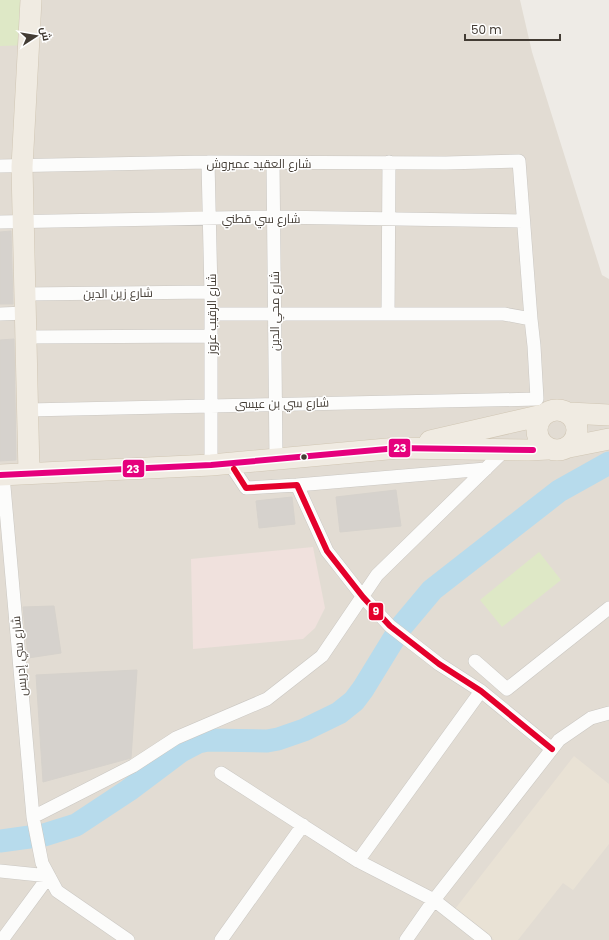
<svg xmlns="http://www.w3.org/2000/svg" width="609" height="940" font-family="Poppins,Cairo,sans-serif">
  <rect width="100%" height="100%" fill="#eeebe6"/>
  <!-- residential -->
  <path fill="#e2dcd3" d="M 0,0 L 520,0 L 532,52 L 602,275 L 609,279 L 609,940 L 0,940 Z"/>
  <!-- education -->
  <path fill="#e9e2d5" d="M 574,756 L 609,784 L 609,844 L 573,890 L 563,883 L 518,940 L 494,940 L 455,909 Z"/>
  <!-- medical -->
  <path fill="#f0e1dd" d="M 313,547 L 325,608 L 315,628 L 303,639 L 193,649 L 191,559 Z"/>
  <!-- green -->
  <path fill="#dee8c6" d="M 0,0 L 24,0 L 29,45 L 0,46 Z
    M 539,552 L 561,580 L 502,627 L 480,600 Z"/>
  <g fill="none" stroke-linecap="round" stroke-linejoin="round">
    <!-- river -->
    <path stroke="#b7dbec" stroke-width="23" d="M 0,841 L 44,835 L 76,825 L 129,790 L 181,751 L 198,742 L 208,740 L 267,741 L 278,739 L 304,730 L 339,713 L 354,701 L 363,689 L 401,627 L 432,590 L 559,491 L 609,463"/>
  </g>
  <!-- building -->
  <path fill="#d6d2cd" stroke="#d6d2cc" d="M 11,231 L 13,304 L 0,304 L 0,232 Z
    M 14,339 L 16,460 L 0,461 L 0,340 Z
    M 396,490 L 401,526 L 340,532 L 336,497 Z
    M 292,497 L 295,524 L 259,528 L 256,501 Z
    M 54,606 L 61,653 L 28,658 L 23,607 Z
    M 137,670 L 131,758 L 43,782 L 36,675 Z"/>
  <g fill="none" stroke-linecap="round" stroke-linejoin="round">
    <defs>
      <path id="street" d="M 208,162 L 211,292 L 211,465
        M 273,163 L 276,459
        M 0,166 L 208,162 L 446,163 L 519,161 L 531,319
        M 0,222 L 274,217 L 523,221
        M 25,294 L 211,292
        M 0,314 L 26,313
        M 388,314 L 389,162
        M 27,337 L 210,336
        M 28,410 L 537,399 L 534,346 L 531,319 L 504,314 L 211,314
        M 230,464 L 246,488 L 297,485 L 327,551 L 363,597 L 390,626 L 439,664 L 481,691 L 552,749
        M 3,475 L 33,817 L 42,863 L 57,891 L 128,940
        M 297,485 L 486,469
        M 475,661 L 507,689 L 609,608
        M 221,773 L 358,861 L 434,900 L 485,940
        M 33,817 L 133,766 L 176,738 L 267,699 L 322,656 L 377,575 L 505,450
        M 358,861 L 481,691
        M 0,871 L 49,876 L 2,940
        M 221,940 L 303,825
        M 406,940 L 434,900 L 559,740 L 591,718 L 609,713"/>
      <path id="primary" d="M537 430a20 20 0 1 1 40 0a20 20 0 1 1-40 0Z
        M 569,413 L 609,415
        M 430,441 L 543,415
        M 569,447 L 609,439
        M 29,473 L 22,167 L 31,0
        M 0,475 L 211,465 L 398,448 L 528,450 L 548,449"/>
    </defs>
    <!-- street casing -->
    <use href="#street" stroke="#cac7c2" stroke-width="14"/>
    <!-- primary casing -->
    <use href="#primary" stroke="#d0c6b4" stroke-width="22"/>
    <!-- street -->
    <use href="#street" stroke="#fcfcfb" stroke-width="13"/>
    <!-- primary -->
    <use href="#primary" stroke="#f0ebe2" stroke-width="21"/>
    <defs>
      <path id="bus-1" d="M 234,469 L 246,488 L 297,485 L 327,551 L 363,597 L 390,626 L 439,664 L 481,691 L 552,749"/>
      <path id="bus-2" d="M 0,475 L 211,465 L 398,448 L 533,450"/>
    </defs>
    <!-- bus-1 casing -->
    <use href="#bus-1" stroke="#fff" stroke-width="9"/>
    <!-- bus-2 casing -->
    <use href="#bus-2" stroke="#fff" stroke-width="9"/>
    <!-- bus-1 -->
    <use href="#bus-1" stroke="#e4002b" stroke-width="6"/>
    <!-- bus-2 -->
    <use href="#bus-2" stroke="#e5007d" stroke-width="6"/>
  </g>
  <!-- markers -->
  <circle fill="#433c34" stroke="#fff" stroke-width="1.5" cx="304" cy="457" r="3.5"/>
  <g text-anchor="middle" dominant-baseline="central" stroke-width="3" stroke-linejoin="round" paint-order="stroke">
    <!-- street labels -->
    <g font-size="12" fill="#433c34" stroke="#fff">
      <text x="259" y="163">شارع العقيد عميروش</text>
      <text x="261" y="218">شارع سي قطني</text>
      <text transform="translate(118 293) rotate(-1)">شارع زين الدين</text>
      <text transform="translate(274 311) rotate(-90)">شارع محي الدين</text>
      <text transform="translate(211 314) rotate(-90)">شارع الرقيب عزوز</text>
      <text transform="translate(282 403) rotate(-1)">شارع سي بن عيسى</text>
      <text transform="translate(19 656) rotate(-95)">شارع سي إدريس</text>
    </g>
  </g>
  <g stroke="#fff" stroke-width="1.5">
    <rect x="388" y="438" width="23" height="20" rx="4" fill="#e5007d"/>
    <rect x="122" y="459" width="23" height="19" rx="4" fill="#e5007d"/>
    <rect x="368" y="602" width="16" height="19" rx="4" fill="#e4002b"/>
  </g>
  <g font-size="11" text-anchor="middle" font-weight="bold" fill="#fff">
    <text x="400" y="452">23</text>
    <text x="133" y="473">23</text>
    <text x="376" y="615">9</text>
  </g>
  <!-- north arrow -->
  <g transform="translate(36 36) rotate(78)" stroke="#ffffff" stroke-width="3" paint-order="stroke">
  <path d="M0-3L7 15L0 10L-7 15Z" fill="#433c34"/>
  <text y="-6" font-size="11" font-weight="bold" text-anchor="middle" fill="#433c34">ش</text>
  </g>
  <!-- scale -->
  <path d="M465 34v6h95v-6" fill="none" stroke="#433c34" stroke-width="2"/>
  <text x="471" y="34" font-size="12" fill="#433c34" stroke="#ffffff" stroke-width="3" paint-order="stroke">50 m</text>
</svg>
